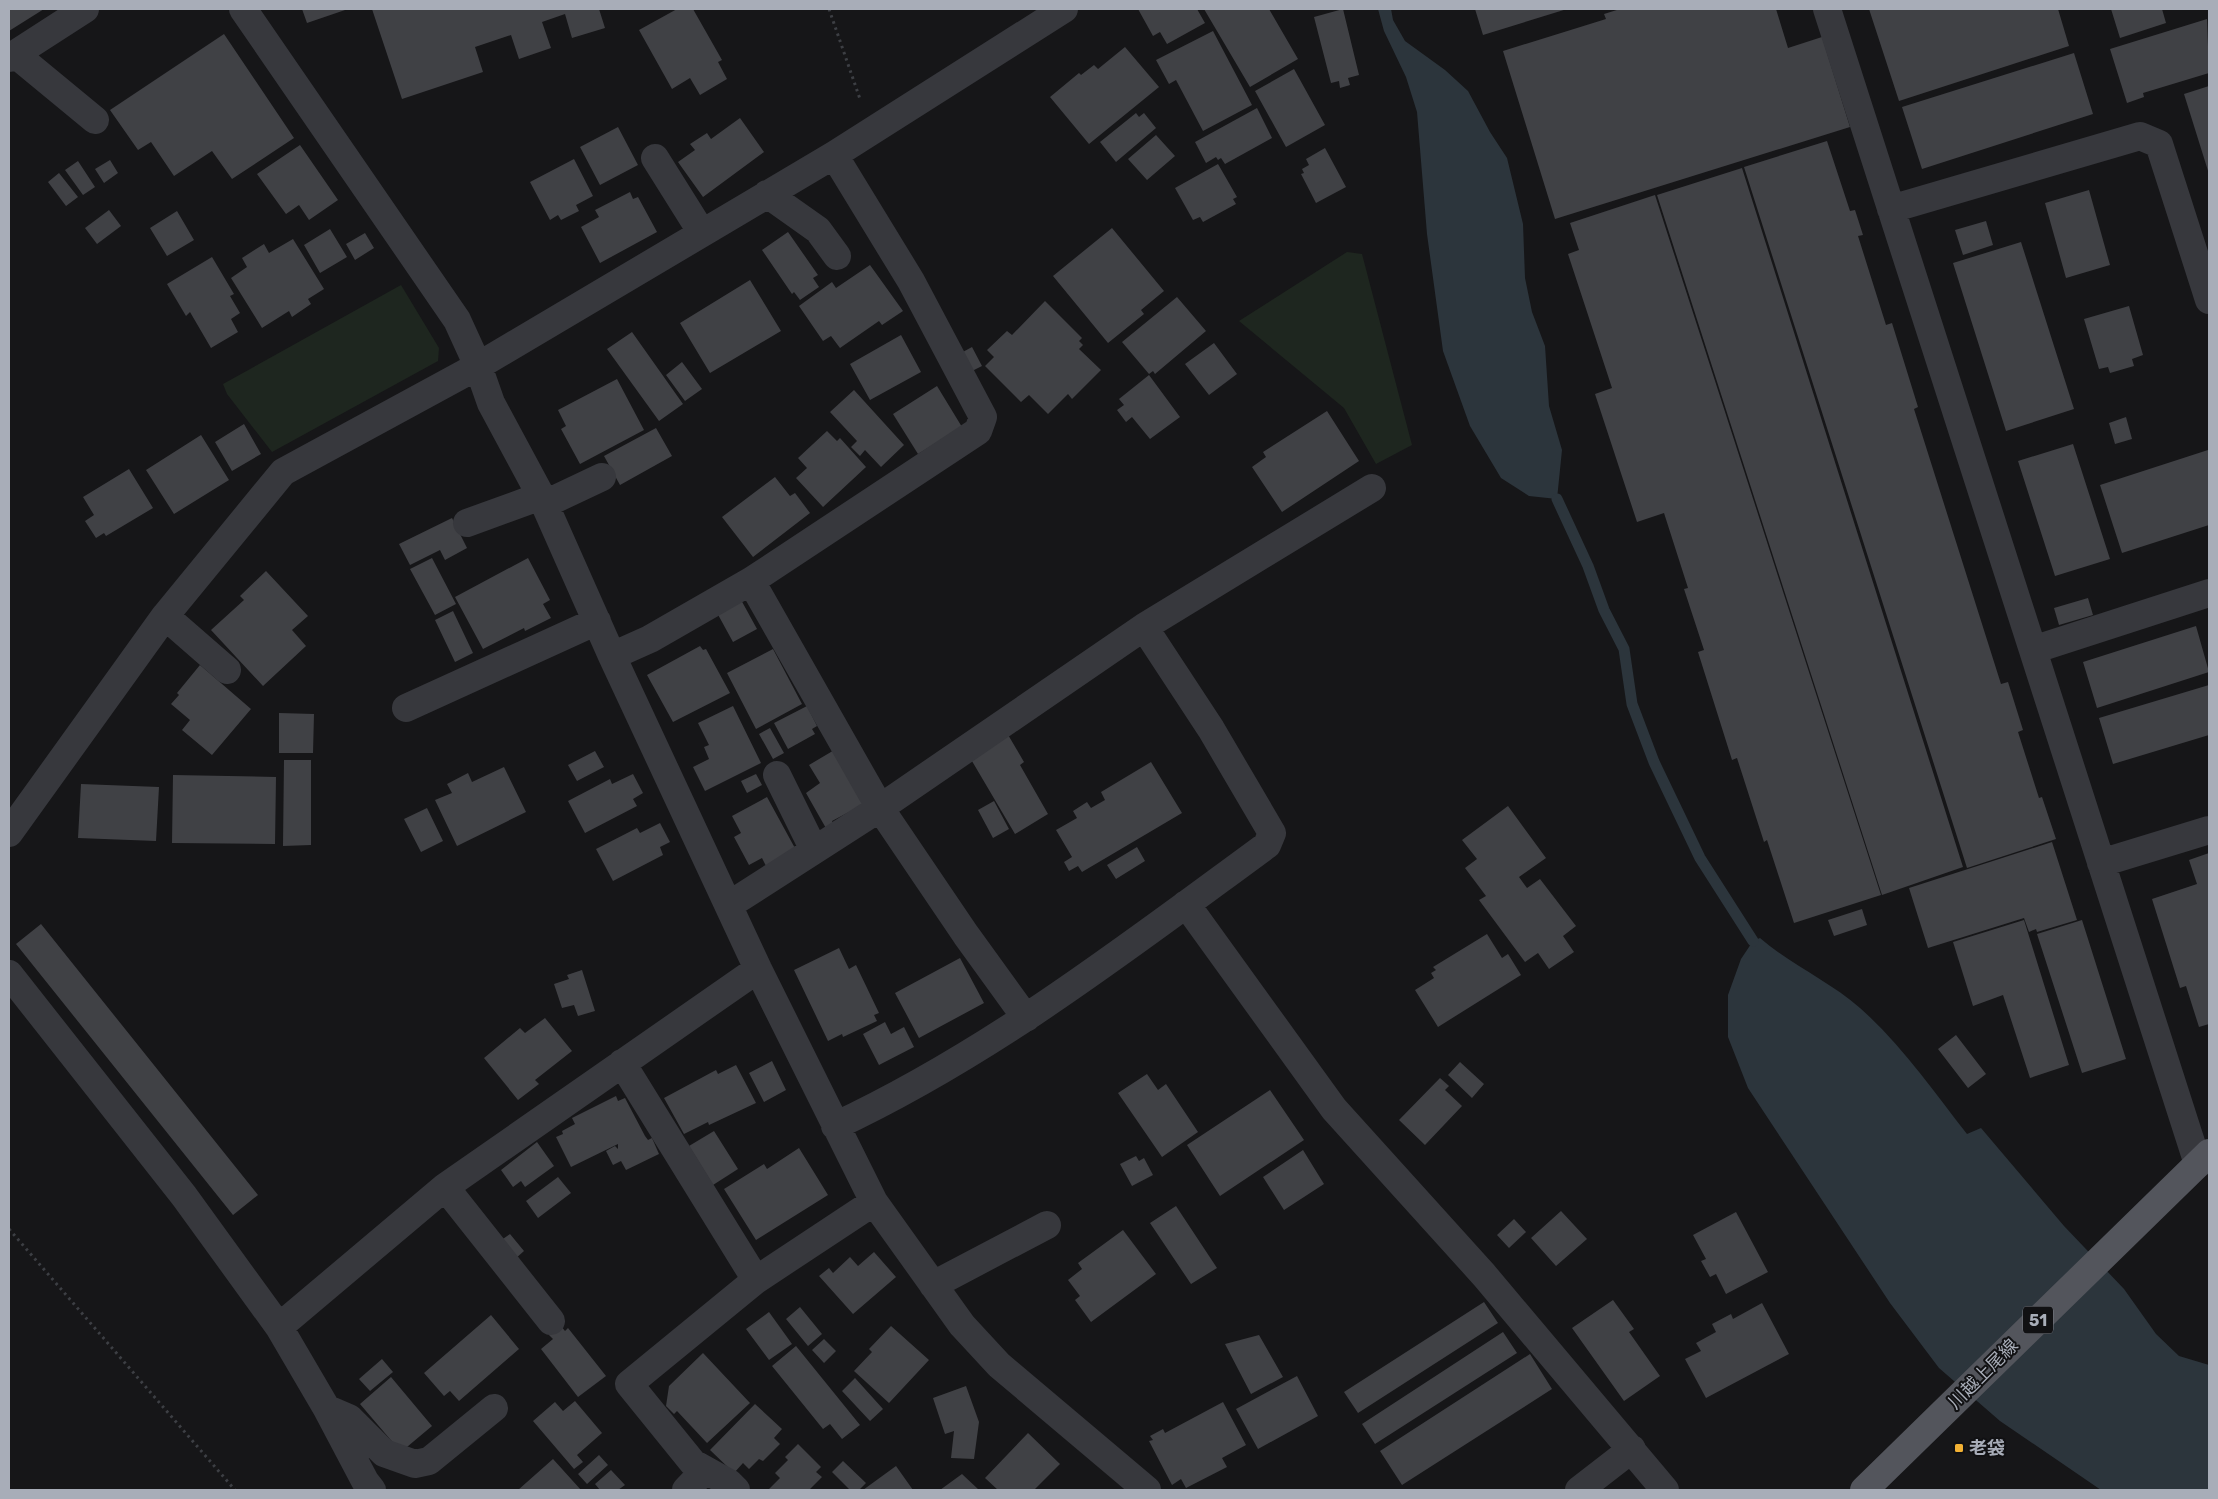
<svg xmlns="http://www.w3.org/2000/svg" width="2218" height="1499" font-family="Rubik,'Noto Sans JP',sans-serif">
  <rect width="100%" height="100%" fill="#161618"/>
  <!-- green -->
  <path fill="#1e261f" d="M 1347,252 L 1362,254 L 1412,445 L 1376,464 L 1344,408 L 1239,321 Z
    M 401,285 L 439,348 L 438,361 L 272,452 L 227,394 L 223,384 Z"/>
  <!-- water -->
  <path fill="#2c353c" d="M 1378,9 L 1391,9 L 1393,20 L 1405,41 L 1445,70 L 1468,91 L 1490,132 L 1507,158 L 1523,224 L 1525,278 L 1532,312 L 1545,346 L 1549,406 L 1562,450 L 1557,499 L 1529,496 L 1501,478 L 1470,426 L 1443,351 L 1427,234 L 1417,112 L 1406,77 L 1384,31 Z
    M 1760,938 C 1791,965 1829,981 1860,1008 C 1901,1044 1934,1092 1967,1134 L 1981,1128 L 2064,1226 L 2124,1289 L 2156,1334 L 2179,1356 L 2209,1365 L 2209,1490 L 2101,1490 L 2000,1421 L 1939,1368 L 1890,1303 L 1748,1088 L 1728,1037 L 1728,995 L 1741,959 L 1753,941 Z"/>
  <g fill="none" stroke-linecap="round" stroke-linejoin="round">
    <!-- stream -->
    <path stroke="#2c353c" stroke-width="11" d="M 1557,499 L 1588,566 L 1604,610 L 1624,649 L 1632,704 L 1654,762 L 1700,858 L 1753,941"/>
  </g>
  <!-- building -->
  <path fill="#404145" d="M 9,9 L 44,9 L 9,31 Z
    M 302,9 L 348,9 L 307,23 Z
    M 372,9 L 599,9 L 605,28 L 572,38 L 565,14 L 542,22 L 551,48 L 519,59 L 511,35 L 475,47 L 483,72 L 402,99 Z
    M 677,9 L 693,9 L 722,60 L 718,62 L 727,79 L 700,95 L 690,78 L 672,89 L 639,30 Z
    M 1138,9 L 1197,9 L 1205,23 L 1167,44 L 1160,32 L 1153,36 Z
    M 1204,9 L 1269,9 L 1298,59 L 1250,87 Z
    M 1343,9 L 1359,75 L 1348,78 L 1350,85 L 1340,88 L 1339,81 L 1331,83 L 1314,17 Z
    M 1475,9 L 1567,9 L 1483,35 Z
    M 1620,9 L 1776,9 L 1788,48 L 1822,37 L 1850,127 L 1555,219 L 1503,51 L 1606,19 L 1604,14 Z
    M 1869,9 L 2058,9 L 2069,46 L 1899,101 Z
    M 2111,9 L 2162,9 L 2166,23 L 2120,38 Z
    M 2207,19 L 2209,73 L 2143,93 L 2144,97 L 2127,103 L 2110,49 Z
    M 1213,31 L 1252,105 L 1203,131 L 1176,80 L 1169,84 L 1156,60 Z
    M 224,34 L 294,138 L 232,179 L 212,151 L 174,176 L 151,142 L 138,150 L 110,110 Z
    M 1125,47 L 1159,87 L 1089,144 L 1050,97 L 1079,73 L 1081,75 L 1094,65 L 1098,69 Z
    M 2074,53 L 2093,114 L 1922,169 L 1902,107 Z
    M 1294,69 L 1325,125 L 1286,147 L 1255,91 Z
    M 2209,86 L 2209,174 L 2184,94 Z
    M 1257,108 L 1272,138 L 1225,164 L 1221,158 L 1218,160 L 1216,157 L 1206,163 L 1195,142 Z
    M 1136,113 L 1139,117 L 1144,113 L 1156,128 L 1116,162 L 1100,142 Z
    M 740,118 L 764,152 L 703,197 L 678,162 L 695,150 L 690,144 L 707,133 L 711,139 Z
    M 618,127 L 638,165 L 600,185 L 580,147 Z
    M 1156,135 L 1175,156 L 1147,180 L 1128,159 Z
    M 1827,141 L 1850,211 L 1855,210 L 1863,235 L 1858,236 L 1886,325 L 1892,323 L 1918,407 L 1914,409 L 2001,684 L 2008,682 L 2023,730 L 2018,732 L 2039,798 L 2042,797 L 2056,839 L 1967,868 L 1744,167 Z
    M 300,145 L 338,200 L 309,220 L 299,205 L 286,214 L 257,174 Z
    M 1325,148 L 1346,187 L 1316,203 L 1301,174 L 1304,173 L 1302,169 L 1309,165 L 1306,159 Z
    M 574,159 L 593,196 L 576,205 L 579,211 L 561,220 L 558,215 L 550,220 L 530,182 Z
    M 110,160 L 118,173 L 104,183 L 95,169 Z
    M 78,161 L 95,187 L 83,195 L 65,170 Z
    M 1218,164 L 1237,197 L 1233,199 L 1236,204 L 1203,222 L 1200,217 L 1193,220 L 1175,188 Z
    M 1742,168 L 1963,867 L 1882,895 L 1657,195 Z
    M 59,173 L 78,197 L 66,206 L 48,182 Z
    M 2089,190 L 2110,265 L 2066,278 L 2045,203 Z
    M 630,192 L 633,199 L 638,197 L 657,232 L 600,263 L 581,227 L 599,217 L 595,210 Z
    M 1655,195 L 1881,895 L 1794,923 L 1767,840 L 1764,842 L 1737,758 L 1732,760 L 1698,652 L 1704,650 L 1684,589 L 1688,588 L 1664,513 L 1637,522 L 1595,394 L 1612,388 L 1568,254 L 1579,250 L 1570,223 Z
    M 109,210 L 121,226 L 97,244 L 85,228 Z
    M 177,211 L 194,240 L 167,256 L 150,228 Z
    M 1986,221 L 1993,245 L 1963,255 L 1955,230 Z
    M 1112,228 L 1164,291 L 1141,310 L 1144,314 L 1108,343 L 1053,276 Z
    M 330,229 L 347,257 L 320,273 L 304,245 Z
    M 788,232 L 818,275 L 813,278 L 819,287 L 800,300 L 794,292 L 792,294 L 762,250 Z
    M 365,233 L 374,248 L 355,260 L 346,244 Z
    M 293,239 L 324,289 L 308,299 L 311,304 L 292,317 L 289,311 L 262,328 L 231,278 L 247,267 L 242,258 L 264,244 L 269,253 Z
    M 2021,242 L 2074,409 L 2006,431 L 1953,263 Z
    M 212,257 L 234,294 L 230,296 L 240,313 L 231,319 L 238,332 L 211,348 L 190,312 L 186,316 L 167,284 Z
    M 870,265 L 903,311 L 882,325 L 879,321 L 840,348 L 831,336 L 823,341 L 799,306 L 832,282 L 836,288 Z
    M 750,280 L 781,331 L 710,373 L 680,323 Z
    M 1177,297 L 1206,331 L 1155,374 L 1153,371 L 1149,374 L 1122,342 Z
    M 1045,301 L 1082,338 L 1079,341 L 1083,345 L 1079,349 L 1101,370 L 1072,399 L 1068,394 L 1048,414 L 1029,395 L 1021,402 L 985,366 L 994,357 L 987,350 L 1007,331 L 1012,335 Z
    M 2129,306 L 2143,355 L 2132,359 L 2134,366 L 2110,373 L 2108,367 L 2099,369 L 2084,319 Z
    M 632,332 L 683,404 L 659,421 L 607,349 Z
    M 901,335 L 921,372 L 870,400 L 850,364 Z
    M 1214,343 L 1237,374 L 1209,395 L 1185,364 Z
    M 972,347 L 982,366 L 972,371 L 961,353 Z
    M 682,362 L 702,389 L 685,401 L 666,375 Z
    M 1149,375 L 1180,417 L 1150,439 L 1132,417 L 1126,422 L 1117,410 L 1124,405 L 1119,399 Z
    M 617,379 L 644,430 L 580,464 L 561,429 L 566,426 L 558,410 Z
    M 937,386 L 962,427 L 918,454 L 893,414 Z
    M 854,390 L 904,445 L 881,467 L 865,450 L 860,456 L 851,447 L 857,441 L 830,412 Z
    M 1327,411 L 1359,461 L 1282,512 L 1252,467 L 1266,457 L 1263,452 Z
    M 2126,417 L 2132,439 L 2115,444 L 2109,423 Z
    M 244,424 L 261,454 L 232,471 L 215,442 Z
    M 656,428 L 672,456 L 620,485 L 604,456 Z
    M 827,431 L 837,441 L 840,438 L 866,467 L 823,507 L 796,478 L 807,468 L 798,458 Z
    M 201,435 L 229,480 L 174,514 L 146,470 Z
    M 2073,444 L 2110,559 L 2055,576 L 2018,461 Z
    M 2208,450 L 2209,525 L 2122,553 L 2100,485 Z
    M 129,469 L 153,508 L 106,536 L 104,533 L 96,538 L 85,521 L 94,515 L 83,497 Z
    M 775,477 L 790,496 L 795,493 L 810,513 L 753,557 L 722,517 Z
    M 452,518 L 467,548 L 445,560 L 440,550 L 410,565 L 399,544 Z
    M 432,558 L 456,604 L 435,615 L 410,569 Z
    M 528,558 L 550,600 L 543,604 L 551,618 L 525,631 L 524,628 L 483,649 L 455,597 Z
    M 266,571 L 308,616 L 292,630 L 306,646 L 263,686 L 211,630 L 244,600 L 240,596 Z
    M 740,598 L 757,629 L 733,642 L 716,611 Z
    M 2088,598 L 2093,615 L 2059,625 L 2054,608 Z
    M 453,611 L 473,653 L 455,662 L 435,620 Z
    M 2196,626 L 2209,672 L 2097,708 L 2083,662 Z
    M 700,646 L 703,650 L 706,649 L 730,693 L 673,722 L 647,675 Z
    M 773,649 L 802,704 L 756,729 L 727,673 Z
    M 200,665 L 251,709 L 212,755 L 182,730 L 190,720 L 171,704 L 179,695 L 177,693 Z
    M 2209,685 L 2209,735 L 2113,764 L 2099,718 Z
    M 733,706 L 761,763 L 705,791 L 693,767 L 709,759 L 704,747 L 709,745 L 698,723 Z
    M 807,706 L 817,726 L 812,729 L 815,734 L 788,749 L 774,723 Z
    M 279,713 L 314,714 L 313,753 L 279,753 Z
    M 770,728 L 784,753 L 773,759 L 759,734 Z
    M 1007,733 L 1024,762 L 1020,765 L 1048,814 L 1015,834 L 969,756 Z
    M 836,749 L 864,807 L 851,815 L 849,812 L 832,821 L 834,826 L 827,830 L 806,793 L 820,783 L 809,765 Z
    M 595,751 L 604,767 L 577,781 L 568,765 Z
    M 284,760 L 311,760 L 311,845 L 283,846 Z
    M 1151,762 L 1182,813 L 1082,872 L 1078,866 L 1069,871 L 1064,862 L 1072,857 L 1056,830 L 1077,818 L 1073,811 L 1087,802 L 1091,808 L 1105,800 L 1101,792 Z
    M 504,767 L 526,812 L 457,846 L 435,800 L 452,793 L 447,784 L 468,773 L 472,782 Z
    M 633,774 L 643,793 L 633,799 L 637,806 L 585,833 L 568,801 L 610,779 L 612,784 Z
    M 756,774 L 762,785 L 747,793 L 741,781 Z
    M 173,775 L 276,777 L 275,844 L 172,843 Z
    M 81,784 L 159,787 L 156,841 L 78,838 Z
    M 767,797 L 796,850 L 766,866 L 762,858 L 749,865 L 734,837 L 741,833 L 732,816 Z
    M 994,801 L 1009,829 L 993,838 L 978,810 Z
    M 1508,806 L 1546,858 L 1519,877 L 1527,888 L 1540,879 L 1576,926 L 1563,936 L 1574,952 L 1549,969 L 1538,953 L 1525,962 L 1479,900 L 1486,896 L 1465,868 L 1477,859 L 1462,840 Z
    M 427,808 L 443,841 L 421,852 L 404,819 Z
    M 660,823 L 670,842 L 660,847 L 663,855 L 613,881 L 596,849 L 637,828 L 640,833 Z
    M 2052,842 L 2077,920 L 2037,932 L 2036,929 L 2029,932 L 2024,918 L 1928,948 L 1909,888 Z
    M 1137,847 L 1145,861 L 1116,879 L 1107,865 Z
    M 2209,853 L 2209,1024 L 2199,1027 L 2186,986 L 2180,988 L 2152,899 L 2197,884 L 2189,860 Z
    M 1862,909 L 1867,925 L 1834,936 L 1828,920 Z
    M 2024,920 L 2069,1065 L 2030,1078 L 2003,995 L 1973,1006 L 1953,942 Z
    M 2082,920 L 2126,1059 L 2082,1073 L 2037,934 Z
    M 41,924 L 258,1195 L 233,1215 L 16,944 Z
    M 1487,934 L 1502,958 L 1508,954 L 1521,975 L 1438,1027 L 1415,990 L 1434,978 L 1431,973 L 1436,970 L 1433,967 Z
    M 839,948 L 849,969 L 856,965 L 879,1013 L 874,1015 L 877,1021 L 843,1037 L 842,1034 L 828,1041 L 794,970 Z
    M 960,958 L 984,1003 L 919,1038 L 895,993 Z
    M 582,970 L 595,1011 L 578,1016 L 574,1005 L 562,1008 L 554,984 L 569,979 L 567,975 Z
    M 545,1018 L 572,1051 L 535,1080 L 539,1084 L 518,1100 L 484,1058 L 520,1028 L 525,1033 Z
    M 885,1022 L 891,1034 L 904,1027 L 914,1047 L 879,1065 L 863,1034 Z
    M 1956,1035 L 1986,1074 L 1968,1088 L 1938,1049 Z
    M 772,1061 L 786,1090 L 764,1102 L 749,1073 Z
    M 1460,1062 L 1484,1084 L 1472,1098 L 1448,1075 Z
    M 736,1065 L 756,1103 L 709,1125 L 708,1122 L 684,1134 L 664,1098 L 716,1070 L 718,1074 Z
    M 1147,1074 L 1158,1090 L 1166,1084 L 1198,1132 L 1162,1157 L 1118,1093 Z
    M 1440,1078 L 1449,1086 L 1445,1090 L 1462,1106 L 1425,1145 L 1399,1120 Z
    M 1270,1090 L 1304,1140 L 1220,1196 L 1187,1145 Z
    M 616,1096 L 618,1101 L 625,1098 L 645,1136 L 648,1140 L 652,1138 L 659,1154 L 626,1170 L 621,1161 L 613,1165 L 606,1151 L 615,1146 L 618,1149 L 618,1144 L 571,1167 L 556,1137 L 563,1134 L 562,1131 L 575,1124 L 572,1118 Z
    M 714,1131 L 738,1169 L 713,1185 L 689,1146 Z
    M 537,1142 L 554,1166 L 525,1187 L 521,1181 L 513,1187 L 501,1170 Z
    M 799,1148 L 828,1195 L 756,1240 L 724,1189 L 764,1164 L 767,1169 Z
    M 1303,1150 L 1324,1184 L 1284,1210 L 1263,1177 Z
    M 1136,1156 L 1139,1161 L 1144,1158 L 1153,1175 L 1132,1186 L 1120,1164 Z
    M 558,1177 L 571,1193 L 538,1218 L 526,1201 Z
    M 1176,1206 L 1217,1268 L 1191,1284 L 1150,1223 Z
    M 1561,1211 L 1587,1239 L 1556,1266 L 1531,1238 Z
    M 1736,1212 L 1768,1272 L 1726,1294 L 1716,1274 L 1710,1277 L 1701,1261 L 1706,1259 L 1693,1235 Z
    M 1514,1219 L 1526,1232 L 1509,1248 L 1497,1235 Z
    M 1123,1230 L 1156,1274 L 1091,1322 L 1075,1300 L 1080,1296 L 1068,1280 L 1082,1269 L 1078,1263 Z
    M 510,1234 L 524,1251 L 515,1259 L 500,1241 Z
    M 874,1252 L 896,1277 L 853,1314 L 819,1276 L 829,1268 L 833,1273 L 850,1257 L 858,1266 Z
    M 1613,1300 L 1634,1329 L 1629,1332 L 1660,1376 L 1624,1401 L 1572,1328 Z
    M 1484,1302 L 1498,1323 L 1358,1413 L 1344,1392 Z
    M 1762,1303 L 1789,1354 L 1706,1398 L 1685,1359 L 1701,1351 L 1696,1343 L 1716,1332 L 1712,1324 L 1731,1314 L 1733,1319 Z
    M 800,1307 L 822,1334 L 808,1346 L 786,1319 Z
    M 769,1312 L 792,1344 L 769,1360 L 746,1329 Z
    M 491,1315 L 519,1349 L 459,1401 L 450,1391 L 444,1396 L 424,1373 Z
    M 561,1326 L 565,1331 L 568,1328 L 606,1376 L 578,1397 L 541,1349 L 553,1339 L 549,1335 Z
    M 891,1326 L 929,1360 L 889,1403 L 854,1371 L 872,1352 L 869,1349 Z
    M 1503,1332 L 1517,1353 L 1375,1444 L 1362,1424 Z
    M 1259,1335 L 1283,1377 L 1251,1394 L 1225,1344 Z
    M 824,1339 L 836,1351 L 824,1363 L 812,1350 Z
    M 796,1346 L 860,1425 L 842,1439 L 830,1424 L 823,1429 L 772,1366 Z
    M 703,1353 L 750,1403 L 707,1443 L 677,1411 L 674,1414 L 666,1406 L 669,1386 Z
    M 1530,1354 L 1552,1389 L 1402,1485 L 1380,1451 Z
    M 382,1359 L 393,1372 L 370,1391 L 359,1379 Z
    M 1297,1376 L 1318,1416 L 1258,1449 L 1236,1409 Z
    M 391,1377 L 432,1426 L 401,1452 L 360,1404 Z
    M 855,1378 L 883,1409 L 870,1421 L 842,1391 Z
    M 966,1386 L 979,1422 L 974,1459 L 951,1458 L 954,1431 L 945,1434 L 933,1398 Z
    M 575,1401 L 602,1433 L 577,1455 L 583,1462 L 574,1469 L 533,1421 L 555,1402 L 563,1411 Z
    M 1223,1402 L 1246,1445 L 1222,1458 L 1227,1467 L 1186,1488 L 1181,1479 L 1172,1485 L 1149,1441 L 1153,1440 L 1150,1436 L 1163,1429 L 1165,1433 Z
    M 755,1404 L 782,1429 L 774,1438 L 780,1444 L 763,1461 L 759,1459 L 749,1469 L 743,1463 L 734,1473 L 710,1450 Z
    M 1028,1433 L 1060,1464 L 1034,1490 L 998,1490 L 985,1478 Z
    M 798,1444 L 821,1467 L 816,1472 L 822,1477 L 809,1490 L 770,1490 L 769,1489 L 780,1478 L 775,1473 L 788,1460 L 785,1457 Z
    M 599,1455 L 608,1465 L 587,1484 L 578,1474 Z
    M 553,1459 L 581,1490 L 518,1490 Z
    M 843,1461 L 866,1483 L 859,1490 L 850,1490 L 832,1472 Z
    M 896,1466 L 913,1490 L 863,1490 Z
    M 611,1470 L 625,1485 L 618,1490 L 600,1490 L 595,1484 Z
    M 962,1474 L 979,1490 L 940,1490 Z"/>
  <g fill="none" stroke-linecap="round" stroke-linejoin="round">
    <!-- path -->
    <path stroke="#3d3f44" stroke-width="3" stroke-dasharray="2.5 4" stroke-linecap="butt" d="M 829,9 L 860,99
      M 9,1229 L 235,1490"/>
    <!-- minor -->
    <path stroke="#37383d" stroke-width="28" d="M 243,9 L 457,320 L 478,366 L 491,403 L 541,496 L 612,656 L 758,969 L 874,1202 L 962,1325 L 999,1365 L 1147,1490
      M 1827,9 L 2198,1164
      M 15,54 L 95,120
      M 9,58 L 85,9
      M 655,158 L 702,233
      M 767,194 L 818,230 L 837,256
      M 1891,209 L 2140,136 L 2159,144 L 2209,300
      M 545,504 L 602,477
      M 467,523 L 541,496
      M 751,581 L 880,808 L 966,935 L 1026,1018
      M 165,616 L 227,670
      M 2033,650 L 2209,593
      M 612,656 L 650,639 L 751,581 L 978,431 L 983,417 L 911,281 L 834,155
      M 406,708 L 597,621
      M 777,775 L 814,850
      M 9,833 L 165,616 L 283,472 L 478,366 L 834,155 L 1064,9
      M 2101,863 L 2209,830
      M 1186,904 L 1334,1109 L 1484,1275 L 1665,1490
      M 729,905 L 880,808 L 1144,627
      M 9,974 L 184,1196 L 279,1327 L 327,1409 L 365,1481 L 372,1490
      M 622,1063 L 756,1280
      M 835,1126 C 991,1053 1129,946 1267,845 L 1272,833 L 1211,729 L 1144,627 L 1372,488
      M 445,1187 L 551,1321
      M 933,1285 L 1047,1225
      M 279,1327 L 445,1187 L 758,969
      M 328,1409 L 349,1418 L 384,1453 L 415,1464 L 429,1461 L 494,1408
      M 686,1490 L 705,1470
      M 736,1490 L 729,1483 L 693,1463 L 629,1384 L 756,1280 L 874,1202
      M 1579,1490 L 1632,1449"/>
    <!-- major -->
    <path stroke="#53555c" stroke-width="28" d="M 1864,1490 L 2209,1153"/>
  </g>
  <!-- markers -->
  <rect fill="#f2b134" stroke="#111113" stroke-width="2" x="1954" y="1443" width="10" height="10" rx="2.5"/>
  <g text-anchor="middle" dominant-baseline="central" stroke-width="4" stroke-linejoin="round" paint-order="stroke">
    <!-- shield labels -->
    <rect fill="#111113" stroke="#7b7e86" stroke-width="1" x="2023" y="1306.5" width="30" height="27" rx="4"/>
    <g font-size="16" font-weight="bold" fill="#a8adb8">
      <text x="2038" y="1320">51</text>
    </g>
    <!-- street labels -->
    <g font-size="18" fill="#a8adb8" stroke="#111113">
      <text transform="translate(1983 1374) rotate(-45)">川越上尾線</text>
    </g>
    <!-- poi labels -->
    <g font-size="18" font-weight="bold" fill="#a8adb8" stroke="#111113" text-anchor="start">
      <text x="1969" y="1448">老袋</text>
    </g>
  </g>
  <!-- border -->
  <rect width="2218" height="1499" fill="none" stroke="#a8adb8" stroke-width="20"/>
</svg>
